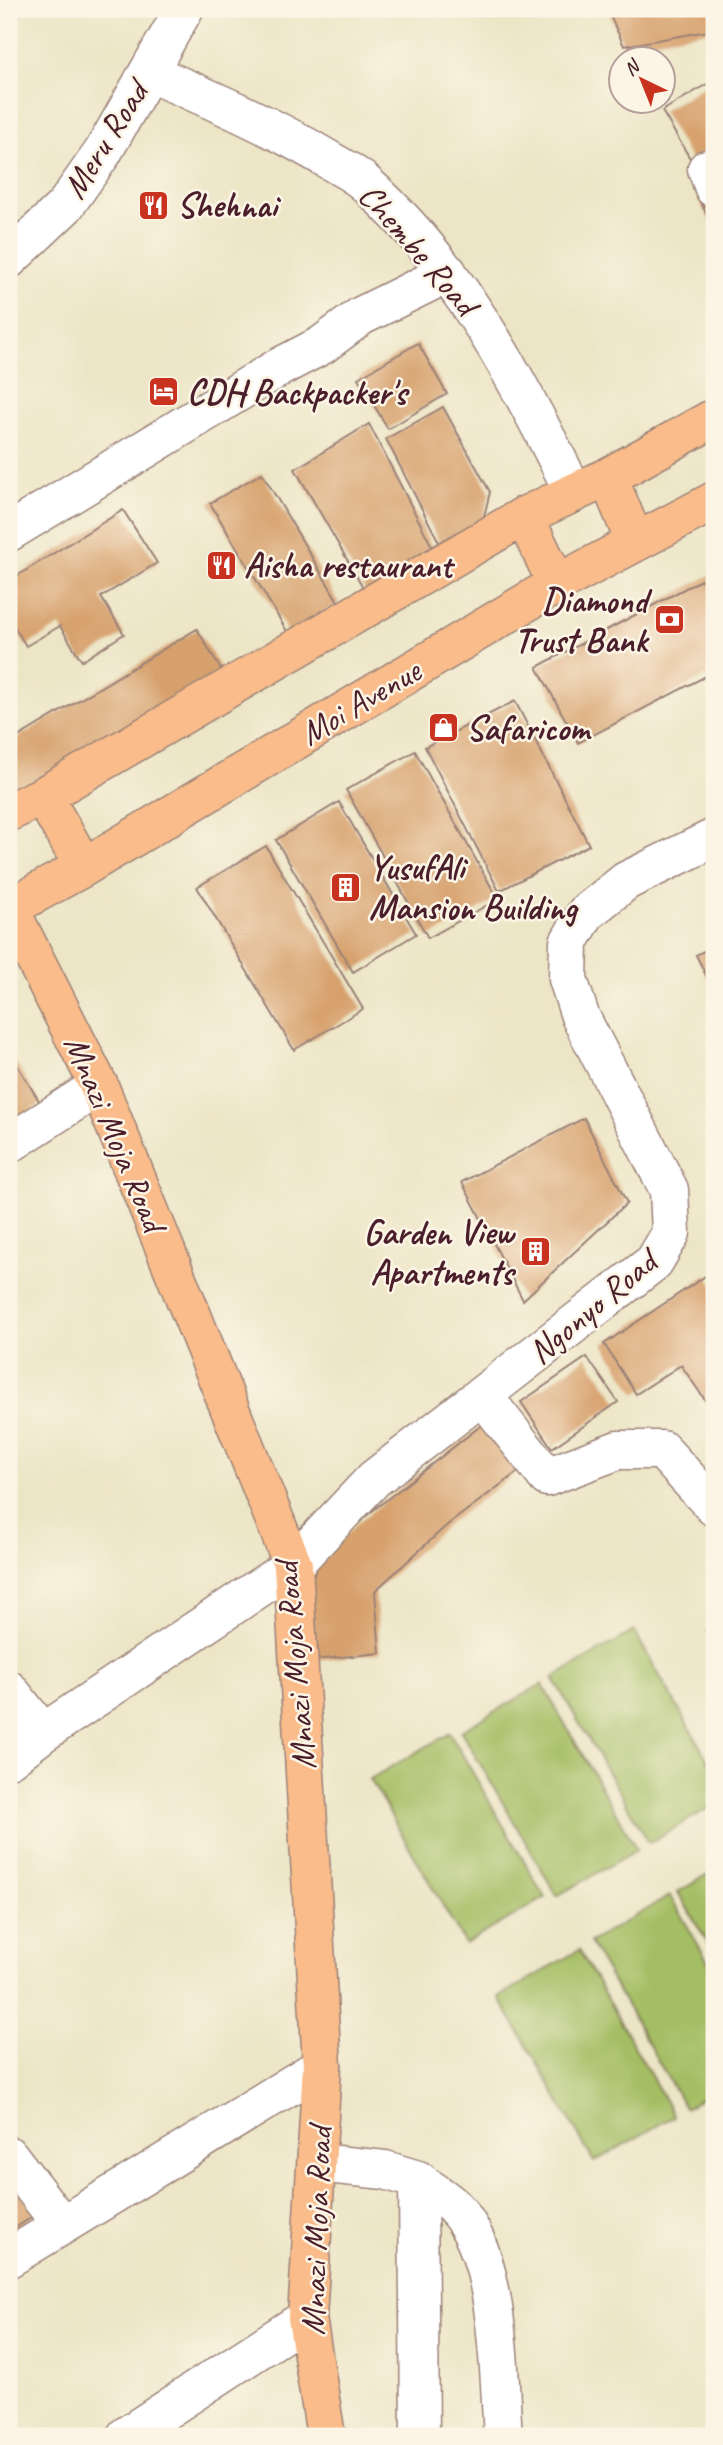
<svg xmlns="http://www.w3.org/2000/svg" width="723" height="2445" font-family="Caveat,sans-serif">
  <rect width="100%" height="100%" fill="#fcf5e5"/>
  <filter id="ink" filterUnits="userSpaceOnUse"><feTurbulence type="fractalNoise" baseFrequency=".0143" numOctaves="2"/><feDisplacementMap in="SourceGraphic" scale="14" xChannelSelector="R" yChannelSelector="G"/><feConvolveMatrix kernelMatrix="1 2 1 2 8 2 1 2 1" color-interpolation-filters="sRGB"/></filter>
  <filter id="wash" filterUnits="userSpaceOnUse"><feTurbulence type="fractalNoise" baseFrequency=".00686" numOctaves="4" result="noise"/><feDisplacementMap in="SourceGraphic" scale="28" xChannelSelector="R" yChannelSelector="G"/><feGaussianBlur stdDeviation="1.57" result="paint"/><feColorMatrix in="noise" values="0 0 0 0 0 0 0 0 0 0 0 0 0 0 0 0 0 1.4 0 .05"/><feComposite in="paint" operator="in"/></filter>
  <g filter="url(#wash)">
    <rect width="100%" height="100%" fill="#ece5c6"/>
    <!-- green -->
    <path fill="#a4be64" stroke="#776e48" stroke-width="2" d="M 634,1631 L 714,1771 L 714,1805 L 649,1843 L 553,1678 Z
      M 542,1684 L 637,1850 L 557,1896 L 461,1731 Z
      M 450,1733 L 545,1898 L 465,1944 L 370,1779 Z
      M 714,1871 L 714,1954 L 678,1892 Z
      M 670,1896 L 714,1972 L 714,2091 L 685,2108 L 590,1942 Z
      M 579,1950 L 674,2116 L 594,2162 L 499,1997 Z"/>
    <g id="blocks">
      <!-- building -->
      <path fill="#d7a16d" d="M 607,9 L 714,9 L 714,30 L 624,46 Z
        M 714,80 L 714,146 L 691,160 L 662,111 Z
        M 714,176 L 714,228 L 693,188 Z
        M 418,343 L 447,394 L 388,429 L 358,378 Z
        M 443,407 L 490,492 L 480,533 L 444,552 L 386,439 Z
        M 369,424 L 437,556 L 368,596 L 295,469 Z
        M 262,473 L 339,603 L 288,633 L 210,503 Z
        M 123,510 L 157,563 L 101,597 L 124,634 L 82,661 L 60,626 L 26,646 L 9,618 L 9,581 Z
        M 714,573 L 714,672 L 578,743 L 537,667 Z
        M 197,629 L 222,671 L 9,799 L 9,726 L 13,740 Z
        M 515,701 L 589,845 L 499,891 L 425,747 Z
        M 415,751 L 498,899 L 428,938 L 346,790 Z
        M 339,802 L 416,934 L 353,972 L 276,840 Z
        M 266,846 L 363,1009 L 294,1050 L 197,887 Z
        M 714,946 L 714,991 L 696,955 Z
        M 9,1052 L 41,1104 L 9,1124 Z
        M 584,1118 L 627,1203 L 523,1300 L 462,1182 Z
        M 707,1275 L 714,1286 L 714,1413 L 681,1365 L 636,1394 L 604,1344 Z
        M 587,1357 L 618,1402 L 552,1448 L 521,1402 Z
        M 483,1424 L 519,1471 L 446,1526 L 375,1591 L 380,1653 L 314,1660 L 305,1591 L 319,1564 L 357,1523 Z
        M 714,1626 L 714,1644 L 706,1631 Z
        M 9,2176 L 35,2215 L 9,2232 Z"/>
    </g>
  </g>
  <g filter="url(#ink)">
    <use href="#blocks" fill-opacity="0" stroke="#9b8278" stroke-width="2"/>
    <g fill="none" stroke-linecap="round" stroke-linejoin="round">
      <defs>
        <path id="minor" d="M 143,81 L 157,76 C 215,101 274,127 329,160 C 340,167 354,173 365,183 C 459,267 519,381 574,493
          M 707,169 L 714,188
          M 9,259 L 65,206 L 103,152 L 184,9
          M 9,532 L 278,368 L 322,345 L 361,316 L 448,273
          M 9,1144 L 99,1086
          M 483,1396 L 547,1477 L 618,1450 L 662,1450 L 714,1507
          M 9,1690 L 43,1733
          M 9,1759 L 43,1733 L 293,1565 L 374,1479 L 654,1262 L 671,1233 L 669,1190 L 580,1016 L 568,979 L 569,942 L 586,913 L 626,881 L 714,838
          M 9,2156 L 61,2224
          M 317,2163 L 385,2170 L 418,2180
          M 9,2258 L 322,2066
          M 126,2436 L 307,2318
          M 420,2436 L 418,2180 C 429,2189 443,2197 453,2206 C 501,2253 498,2373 503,2436"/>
        <path id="major" d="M 608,477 L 635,542
          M 524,516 L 557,584
          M 43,796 L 84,867
          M 9,812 L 43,796 L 524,516 L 608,477 L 714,418
          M 9,908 L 99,1086 L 293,1565 L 322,2066 L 307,2318 L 326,2436
          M 9,908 L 84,867 L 557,584 L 714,501"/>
      </defs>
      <!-- minor casing -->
      <use href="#minor" stroke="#9b8278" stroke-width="41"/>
      <!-- major casing -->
      <use href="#major" stroke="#9b8278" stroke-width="41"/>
      <!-- minor -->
      <use href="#minor" stroke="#fff" stroke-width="38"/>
      <!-- major -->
      <use href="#major" stroke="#f9bc8a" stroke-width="38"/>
    </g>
  </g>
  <!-- icons -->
  <defs>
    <symbol id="restaurant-square" viewBox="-11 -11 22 22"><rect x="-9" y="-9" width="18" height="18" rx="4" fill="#c8321e" stroke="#fcf5e5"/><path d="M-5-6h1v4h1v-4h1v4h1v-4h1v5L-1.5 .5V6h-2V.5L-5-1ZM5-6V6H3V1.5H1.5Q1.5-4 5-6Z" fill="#fff"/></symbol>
    <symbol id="hotel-square" viewBox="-11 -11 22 22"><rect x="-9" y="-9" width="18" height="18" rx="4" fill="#c8321e" stroke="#fcf5e5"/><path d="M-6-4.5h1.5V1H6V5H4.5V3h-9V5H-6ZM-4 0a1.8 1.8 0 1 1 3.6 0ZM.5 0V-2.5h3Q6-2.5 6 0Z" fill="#fff"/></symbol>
    <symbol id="bank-square" viewBox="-11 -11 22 22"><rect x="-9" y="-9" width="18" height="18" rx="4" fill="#c8321e" stroke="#fcf5e5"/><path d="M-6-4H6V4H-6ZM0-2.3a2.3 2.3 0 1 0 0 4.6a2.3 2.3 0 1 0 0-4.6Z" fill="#fff"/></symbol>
    <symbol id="shop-square" viewBox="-11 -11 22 22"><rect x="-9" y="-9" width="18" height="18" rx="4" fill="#c8321e" stroke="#fcf5e5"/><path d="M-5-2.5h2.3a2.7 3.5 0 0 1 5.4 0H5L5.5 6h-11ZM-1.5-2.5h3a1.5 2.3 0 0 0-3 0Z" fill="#fff"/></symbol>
    <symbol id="building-square" viewBox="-11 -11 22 22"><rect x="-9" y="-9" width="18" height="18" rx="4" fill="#c8321e" stroke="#fcf5e5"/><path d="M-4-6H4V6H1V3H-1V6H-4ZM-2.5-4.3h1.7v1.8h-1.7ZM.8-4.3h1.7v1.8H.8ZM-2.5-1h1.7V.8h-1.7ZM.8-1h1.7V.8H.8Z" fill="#fff"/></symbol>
  </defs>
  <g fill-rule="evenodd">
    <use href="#restaurant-square" x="136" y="188" width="35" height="35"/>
    <use href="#hotel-square" x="146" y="374" width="35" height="35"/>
    <use href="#restaurant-square" x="204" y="548" width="35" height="35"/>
    <use href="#bank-square" x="652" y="602" width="35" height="35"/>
    <use href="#shop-square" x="426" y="710" width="35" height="35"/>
    <use href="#building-square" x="328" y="870" width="35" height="35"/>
    <use href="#building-square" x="518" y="1234" width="35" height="35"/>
  </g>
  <g text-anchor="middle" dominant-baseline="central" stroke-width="5" stroke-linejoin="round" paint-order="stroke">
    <!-- street labels -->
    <g font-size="35" fill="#4a1f2b" stroke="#fcf5e5">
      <text transform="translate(105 140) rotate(-58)">Meru Road</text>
      <text transform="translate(418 249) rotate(49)">Chembe Road</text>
      <text transform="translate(360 702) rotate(-31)">Moi Avenue</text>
      <text transform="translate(115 1133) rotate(67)">Mnazi Moja Road</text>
      <text transform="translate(592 1307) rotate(-40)">Ngonyo Road</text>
      <text transform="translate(295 1666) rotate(-95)">Mnazi Moja Road</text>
      <text transform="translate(316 2231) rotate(-88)">Mnazi Moja Road</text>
    </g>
    <!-- poi labels -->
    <g font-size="35" font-weight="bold" fill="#4a1f2b" stroke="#fcf5e5" text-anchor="start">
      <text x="177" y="205">Shehnai</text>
      <text x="187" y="392">CDH Backpacker's</text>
      <text x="244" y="565">Aisha restaurant</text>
      <text x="647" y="600" text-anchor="end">Diamond<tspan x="647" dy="40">Trust Bank</tspan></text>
      <text x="466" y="728">Safaricom</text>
      <text x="369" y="867">YusufAli<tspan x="369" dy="40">Mansion Building</tspan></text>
      <text x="513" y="1232" text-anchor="end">Garden View<tspan x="513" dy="40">Apartments</tspan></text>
    </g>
  </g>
  <!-- margin -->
  <rect width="723" height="2445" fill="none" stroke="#fcf5e5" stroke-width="35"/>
  <!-- north arrow -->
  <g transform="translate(642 80) rotate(317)"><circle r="33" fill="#fcf5e5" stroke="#b59f9b" stroke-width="2"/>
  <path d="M0-5L12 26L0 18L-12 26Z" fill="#c8321e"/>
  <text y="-10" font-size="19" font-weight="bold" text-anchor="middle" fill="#4a1f2b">N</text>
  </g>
</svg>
